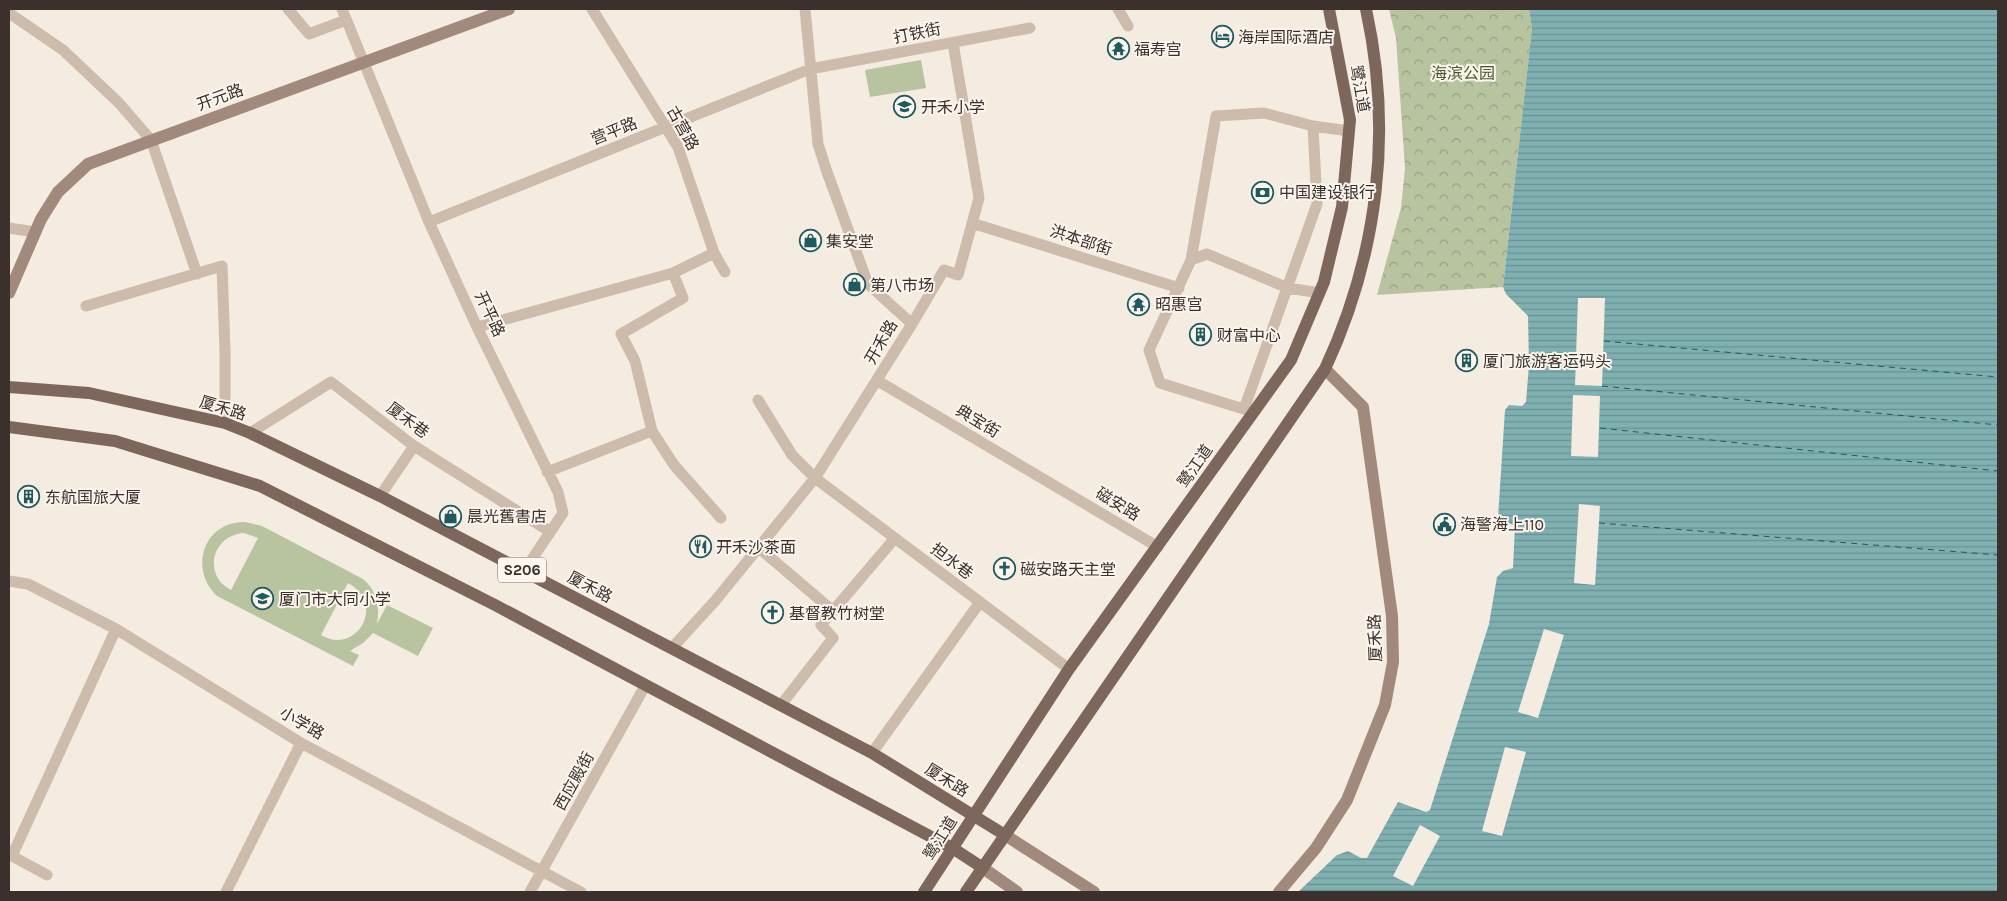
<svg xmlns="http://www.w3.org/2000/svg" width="2007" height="901" font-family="Karla,'Noto Sans SC',sans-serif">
  <defs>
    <pattern id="park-crowns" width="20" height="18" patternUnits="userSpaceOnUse" patternTransform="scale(1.25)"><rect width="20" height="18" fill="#b8c4a0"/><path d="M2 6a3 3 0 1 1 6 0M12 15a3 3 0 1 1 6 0" fill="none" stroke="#97a083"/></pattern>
    <pattern id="water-rules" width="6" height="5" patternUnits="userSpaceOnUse" patternTransform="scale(1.25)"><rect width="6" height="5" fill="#7fb0b2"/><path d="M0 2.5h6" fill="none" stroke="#699091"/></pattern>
  </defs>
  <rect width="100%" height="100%" fill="#f4ebe1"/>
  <!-- park -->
  <path fill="url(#park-crowns)" d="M 1389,9 L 1529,9 L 1532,28 L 1503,287 L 1377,295 L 1401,208 L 1405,168 L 1396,38 Z"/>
  <!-- pitch -->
  <path fill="#b8c4a0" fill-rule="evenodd" d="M 921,60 L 926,88 L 870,97 L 865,70 Z
    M 245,522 L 262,526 L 363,579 C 377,591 380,607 377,624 L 387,605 L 433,628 L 418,656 L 373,633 L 363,643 L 350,651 L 359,655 L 353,666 L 217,596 C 188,569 204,521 245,522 ZM 244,533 L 258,538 L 231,590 C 202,575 212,535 244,533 ZM 348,583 C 387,605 356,656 321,635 Z"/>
  <!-- water -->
  <path fill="url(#water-rules)" d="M 1529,9 L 1998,9 L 1998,892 L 1298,892 L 1337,855 L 1348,851 L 1361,858 L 1367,858 L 1398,802 L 1426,812 L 1430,810 L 1489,624 L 1497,577 L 1503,571 L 1513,568 L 1515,526 L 1498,518 L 1505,410 L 1509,405 L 1522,406 L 1526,402 L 1529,365 L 1528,316 L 1506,294 L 1503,287 L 1532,28 Z"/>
  <!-- pier -->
  <path fill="#f4ebe1" d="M 1578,298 L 1605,298 L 1602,386 L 1575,385 Z
    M 1573,395 L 1600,396 L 1598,457 L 1571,456 Z
    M 1579,504 L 1600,506 L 1595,585 L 1574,583 Z
    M 1544,629 L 1564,635 L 1538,718 L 1518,712 Z
    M 1505,747 L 1526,752 L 1502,836 L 1482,831 Z
    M 1420,825 L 1440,836 L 1413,886 L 1393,876 Z"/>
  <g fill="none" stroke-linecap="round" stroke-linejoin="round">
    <!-- ferry -->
    <path stroke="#1f5a5e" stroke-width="1" stroke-dasharray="6 5" stroke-linecap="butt" d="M 1604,341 L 1998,377
      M 1602,386 L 1998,425
      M 1600,428 L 1998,471
      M 1599,523 L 1998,555"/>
    <!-- street -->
    <path stroke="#cdbbac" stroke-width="11" d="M 288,9 L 309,34 L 346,20
      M 342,9 L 429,222 L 477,327 L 558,492 L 563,513 L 524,571
      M 592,9 L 678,147 L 714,253 L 725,272
      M 1118,9 L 1128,26
      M 9,13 L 63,50 L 119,103 L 151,140 L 197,274
      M 1313,126 L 1349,131
      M 429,222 L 810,69 L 1030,28
      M 972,223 L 1179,288
      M 9,228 L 35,232
      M 1191,260 L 1216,116 L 1264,113 L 1313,126 L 1317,204 L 1244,409
      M 673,273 L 683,298 L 621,334 L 635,361 L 652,431 L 674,465 L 721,518
      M 86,306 L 222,266 L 225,350 L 225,423
      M 912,324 L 944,270 L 958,275 L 979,198 L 953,43
      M 477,327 L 673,273 L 714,253
      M 878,381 L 1158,547
      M 758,400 L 792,455 L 815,478 L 1069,669
      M 1250,411 L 1160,383 L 1149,350 L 1191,260 L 1207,254 L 1288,288 L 1320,293
      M 250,433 L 331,382 L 414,446 L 549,531
      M 547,472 L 652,431
      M 380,496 L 414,446
      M 759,548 L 833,611
      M 9,581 L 28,584 L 116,629 L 301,743 L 581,892
      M 672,648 L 715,601 L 815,478 L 912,324 L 868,284 L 827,172 L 818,144 L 805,9
      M 781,705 L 833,638 L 821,625 L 895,538
      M 872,753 L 980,602
      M 47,875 L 12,856 L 116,629
      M 226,892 L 301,743
      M 530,892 L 645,686"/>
    <!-- secondary -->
    <path stroke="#a18a7d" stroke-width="12" d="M 9,293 L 41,219 L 58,192 L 88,164 L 509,9
      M 1005,835 L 1094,892
      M 983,868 L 1017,892
      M 1279,892 L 1316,848 L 1347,800 L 1385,705 L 1393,662 L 1392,616 L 1363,407 L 1325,369"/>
    <!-- primary -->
    <path stroke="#7d675c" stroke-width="12" d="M 9,387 L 89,393 L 225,423 L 250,433 L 380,496 L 872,753 L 1005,835
      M 9,427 L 115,441 L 260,486 L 495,605 L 954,849 L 983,868
      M 924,892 L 1069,669 L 1291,360 L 1324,282 L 1342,207 L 1350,120 L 1329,9
      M 966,892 L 1325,369 C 1378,255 1393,132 1366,9"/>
  </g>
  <!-- icons -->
  <defs>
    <symbol id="hotel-ring" viewBox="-11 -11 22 22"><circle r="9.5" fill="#fbf5ee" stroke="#1f5a5e" stroke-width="1.5"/><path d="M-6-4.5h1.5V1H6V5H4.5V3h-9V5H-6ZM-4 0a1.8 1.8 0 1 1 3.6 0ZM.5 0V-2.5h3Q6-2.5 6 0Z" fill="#1f5a5e"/></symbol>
    <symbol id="temple-ring" viewBox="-11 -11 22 22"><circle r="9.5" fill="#fbf5ee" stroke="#1f5a5e" stroke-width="1.5"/><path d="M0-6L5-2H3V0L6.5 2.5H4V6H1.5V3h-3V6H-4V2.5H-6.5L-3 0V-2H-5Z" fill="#1f5a5e"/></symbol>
    <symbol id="school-ring" viewBox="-11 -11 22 22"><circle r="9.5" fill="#fbf5ee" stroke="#1f5a5e" stroke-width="1.5"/><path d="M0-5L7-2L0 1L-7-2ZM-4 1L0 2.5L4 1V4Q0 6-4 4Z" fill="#1f5a5e"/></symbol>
    <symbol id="bank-ring" viewBox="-11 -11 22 22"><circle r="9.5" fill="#fbf5ee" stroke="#1f5a5e" stroke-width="1.5"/><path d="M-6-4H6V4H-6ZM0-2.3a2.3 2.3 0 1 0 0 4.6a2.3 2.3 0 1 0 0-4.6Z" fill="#1f5a5e"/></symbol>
    <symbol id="shop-ring" viewBox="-11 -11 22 22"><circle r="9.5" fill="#fbf5ee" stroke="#1f5a5e" stroke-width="1.5"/><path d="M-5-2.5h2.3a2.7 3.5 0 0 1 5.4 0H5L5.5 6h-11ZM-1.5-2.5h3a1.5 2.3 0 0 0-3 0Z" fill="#1f5a5e"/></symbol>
    <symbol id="building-ring" viewBox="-11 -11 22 22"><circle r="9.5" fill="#fbf5ee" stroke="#1f5a5e" stroke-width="1.5"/><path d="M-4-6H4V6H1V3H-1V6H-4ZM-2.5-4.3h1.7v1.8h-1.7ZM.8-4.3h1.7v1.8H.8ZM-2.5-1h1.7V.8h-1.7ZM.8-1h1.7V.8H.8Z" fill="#1f5a5e"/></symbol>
    <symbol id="civic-ring" viewBox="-11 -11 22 22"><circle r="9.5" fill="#fbf5ee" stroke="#1f5a5e" stroke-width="1.5"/><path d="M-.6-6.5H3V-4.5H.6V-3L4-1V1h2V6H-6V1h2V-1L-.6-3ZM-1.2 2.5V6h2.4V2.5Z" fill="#1f5a5e"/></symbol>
    <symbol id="restaurant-ring" viewBox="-11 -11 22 22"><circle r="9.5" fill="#fbf5ee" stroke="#1f5a5e" stroke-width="1.5"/><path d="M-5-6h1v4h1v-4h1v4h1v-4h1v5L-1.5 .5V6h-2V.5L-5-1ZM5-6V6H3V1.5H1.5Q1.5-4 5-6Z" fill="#1f5a5e"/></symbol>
    <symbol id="church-ring" viewBox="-11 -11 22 22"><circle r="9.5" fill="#fbf5ee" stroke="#1f5a5e" stroke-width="1.5"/><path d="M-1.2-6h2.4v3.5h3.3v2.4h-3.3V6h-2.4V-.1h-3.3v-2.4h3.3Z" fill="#1f5a5e"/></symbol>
  </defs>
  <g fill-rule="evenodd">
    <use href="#hotel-ring" x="1210" y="24" width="25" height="25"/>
    <use href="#temple-ring" x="1106" y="36" width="25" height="25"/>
    <use href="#school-ring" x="892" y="94" width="25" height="25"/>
    <use href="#bank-ring" x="1250" y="180" width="25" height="25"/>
    <use href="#shop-ring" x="798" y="228" width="25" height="25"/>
    <use href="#shop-ring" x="842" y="272" width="25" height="25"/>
    <use href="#temple-ring" x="1126" y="292" width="25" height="25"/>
    <use href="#building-ring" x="1188" y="322" width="25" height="25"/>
    <use href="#building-ring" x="1454" y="348" width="25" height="25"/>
    <use href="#building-ring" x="16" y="484" width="25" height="25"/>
    <use href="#shop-ring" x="438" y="504" width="25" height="25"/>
    <use href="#civic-ring" x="1432" y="512" width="25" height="25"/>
    <use href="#restaurant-ring" x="688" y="534" width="25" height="25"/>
    <use href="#church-ring" x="992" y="556" width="25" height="25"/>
    <use href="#school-ring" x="250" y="586" width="25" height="25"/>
    <use href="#church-ring" x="760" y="600" width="25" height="25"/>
  </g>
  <g text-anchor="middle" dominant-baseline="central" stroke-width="4" stroke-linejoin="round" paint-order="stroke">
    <!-- shield labels -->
    <rect fill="#fbf5ee" stroke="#756b66" stroke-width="1" x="498" y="557.5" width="48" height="25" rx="4"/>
    <g font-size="15" font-weight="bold" fill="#3b302b">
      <text x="522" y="570">S206</text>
    </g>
    <!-- street labels -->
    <g font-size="16" fill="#3b302b" stroke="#fbf5ee">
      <text transform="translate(917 33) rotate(-11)">打铁街</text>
      <text transform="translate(1360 89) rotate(80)">鹭江道</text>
      <text transform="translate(220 97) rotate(-20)">开元路</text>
      <text transform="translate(683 128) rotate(61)">古营路</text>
      <text transform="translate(614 131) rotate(-22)">营平路</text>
      <text transform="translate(1081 240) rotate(18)">洪本部街</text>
      <text transform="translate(490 314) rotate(65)">开平路</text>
      <text transform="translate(881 342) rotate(-60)">开禾路</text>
      <text transform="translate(223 408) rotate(17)">厦禾路</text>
      <text transform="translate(408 420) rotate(37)">厦禾巷</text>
      <text transform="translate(978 421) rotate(31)">典宝街</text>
      <text transform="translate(1195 466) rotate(-55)">鹭江道</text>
      <text transform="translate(1118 504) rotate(31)">磁安路</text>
      <text transform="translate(952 561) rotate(37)">担水巷</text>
      <text transform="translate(590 587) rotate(28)">厦禾路</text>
      <text transform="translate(1375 638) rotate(-92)">厦禾路</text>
      <text transform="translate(302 723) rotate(30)">小学路</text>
      <text transform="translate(947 780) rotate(32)">厦禾路</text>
      <text transform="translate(574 781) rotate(-61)">西应殿街</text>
      <text transform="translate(940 838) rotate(-58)">鹭江道</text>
    </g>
    <!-- poi labels -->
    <g font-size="16" fill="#3b302b" stroke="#fbf5ee" text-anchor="start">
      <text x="1238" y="37">海岸国际酒店</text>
      <text x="1134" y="49">福寿宫</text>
      <text x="921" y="107">开禾小学</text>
      <text x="1279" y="192">中国建设银行</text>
      <text x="826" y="241">集安堂</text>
      <text x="870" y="285">第八市场</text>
      <text x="1155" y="304">昭惠宫</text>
      <text x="1217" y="335">财富中心</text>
      <text x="1483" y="361">厦门旅游客运码头</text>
      <text x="45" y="497">东航国旅大厦</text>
      <text x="467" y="516">晨光舊書店</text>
      <text x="1460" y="524">海警海上110</text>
      <text x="716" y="547">开禾沙茶面</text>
      <text x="1020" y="569">磁安路天主堂</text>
      <text x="279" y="599">厦门市大同小学</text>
      <text x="789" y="613">基督教竹树堂</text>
    </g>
    <!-- park labels -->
    <g font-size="16" fill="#4a5a2e" stroke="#fbf5ee">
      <text x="1463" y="73">海滨公园</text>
    </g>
  </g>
  <!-- border -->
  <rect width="2007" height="901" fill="none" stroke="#3b302b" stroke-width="20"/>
</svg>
